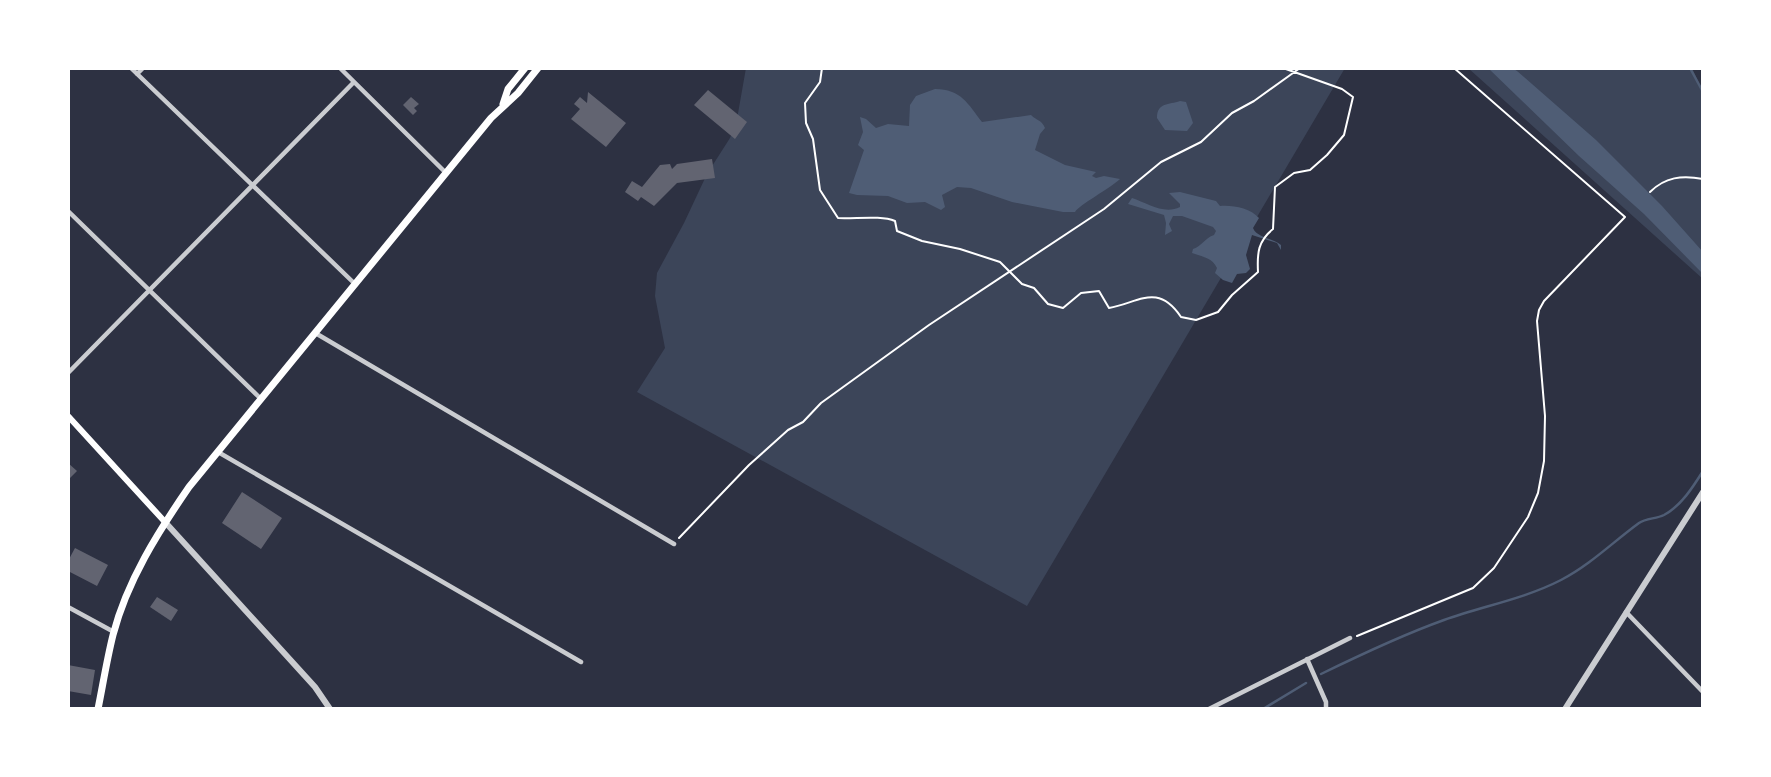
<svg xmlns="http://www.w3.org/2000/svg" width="1771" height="777" font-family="Signika,sans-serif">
  <rect width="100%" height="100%" fill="#2d3142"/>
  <!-- green -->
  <path fill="#3c4559" d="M 746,68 L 1345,68 L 1027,606 L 637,392 L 665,348 L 655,296 L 657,273 L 684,223 L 707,174 L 730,138 L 737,119 Z
    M 1468,68 L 1692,68 L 1703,92 L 1703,279 Z"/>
  <!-- water -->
  <path fill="#4f5d75" d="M 1488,68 L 1512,68 L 1517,71 L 1596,140 L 1662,206 L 1703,252 L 1703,274 L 1644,214 L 1579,156 Z
    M 935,89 C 961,89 968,104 982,122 L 1031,115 C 1037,121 1041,119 1045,128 L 1040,134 L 1035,150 L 1065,165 L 1096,172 L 1092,176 L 1096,178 L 1104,176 L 1120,179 C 1109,189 1079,205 1075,212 L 1063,212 L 1012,202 L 971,188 L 957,187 L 942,195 L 945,207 L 941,210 L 925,202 L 907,203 L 888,196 L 857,195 L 849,193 L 864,150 L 858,145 L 863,132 L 860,117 L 866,119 L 876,128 L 888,124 L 909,126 L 910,105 L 916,96 Z
    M 1180,101 L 1186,102 L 1193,123 L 1187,131 L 1165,130 L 1157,118 C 1157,102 1169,105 1180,101 Z
    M 1180,192 L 1216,201 L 1220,206 C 1233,205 1250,208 1259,218 L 1253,228 C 1257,238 1273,238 1281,245 L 1281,250 L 1277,243 L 1252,235 L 1246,255 L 1250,269 L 1246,273 L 1237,274 L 1232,283 L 1223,280 L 1215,273 L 1217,268 C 1212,257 1202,257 1192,253 L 1193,249 C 1202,246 1205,238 1214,235 L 1216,231 L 1213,227 L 1182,216 L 1173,216 L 1169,224 L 1172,231 L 1165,235 L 1166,223 L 1164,215 L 1128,204 L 1132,198 C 1147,203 1164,215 1180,207 L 1180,204 L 1169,193 Z"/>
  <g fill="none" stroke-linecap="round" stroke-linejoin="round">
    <!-- stream -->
    <path stroke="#4f5d75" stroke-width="2.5" d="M 1690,68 L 1703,92
      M 1321,674 C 1362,654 1402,635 1444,620 C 1483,606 1524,599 1561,580 C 1590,565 1613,542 1639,523 C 1646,518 1656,519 1664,515 C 1681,506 1693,487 1703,471
      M 1263,709 L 1306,683"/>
  </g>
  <!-- building -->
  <path fill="#626471" d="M 708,90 L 747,122 L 735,139 L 694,105 Z
    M 588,92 L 626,123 L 606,147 L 571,119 L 580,109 L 574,104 L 580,97 L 587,103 Z
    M 411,97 L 419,104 L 414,108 L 417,111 L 413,115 L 403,105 Z
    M 712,159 L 715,178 L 677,183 L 654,206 L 641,197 L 638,201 L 625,192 L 632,181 L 642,187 L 660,165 L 670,164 L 672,169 L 677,164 Z
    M 68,463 L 77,471 L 68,480 Z
    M 242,492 L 282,518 L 261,549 L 222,523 Z
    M 75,548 L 108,565 L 97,586 L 68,571 L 68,561 Z
    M 157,597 L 178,610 L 171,621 L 150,607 Z
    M 68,665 L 95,670 L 91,695 L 68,691 Z"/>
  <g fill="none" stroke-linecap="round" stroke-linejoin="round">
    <!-- path -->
    <path stroke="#fff" stroke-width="2" d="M 822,68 L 820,82 L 805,103 L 806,123 L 813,139 L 820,190 L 838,218 C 855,219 881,215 895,221 L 897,231 L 922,241 L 960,249 L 1000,262 L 1022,284 L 1034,288 L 1048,304 L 1063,308 L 1081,293 L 1099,291 L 1109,308 C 1140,302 1158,283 1181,317 L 1196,320 L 1218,312 L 1232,295 L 1258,272 C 1257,253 1258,241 1273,229 L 1275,187 L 1294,173 L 1310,170 L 1327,155 L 1344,135 L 1353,97 L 1342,89 L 1283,68
      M 1650,192 C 1665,177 1682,175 1703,179
      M 679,538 L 749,465 L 788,430 L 803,422 L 821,403 L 929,325 L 1104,209 L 1161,162 L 1201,142 L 1232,113 L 1254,101 L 1300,68
      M 1357,636 L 1473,588 L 1494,568 L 1528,517 L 1538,493 L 1544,461 L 1545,416 L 1537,321 L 1539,310 L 1544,301 L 1625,217 L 1454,68"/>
    <!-- minor -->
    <path stroke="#caccd0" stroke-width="4.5" d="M 131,68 L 355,284
      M 340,68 L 446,173
      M 137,74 L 143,68
      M 68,211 L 261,399
      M 317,334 L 674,544
      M 68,373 L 354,82
      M 218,452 L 581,662
      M 68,607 L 114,632
      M 1626,612 L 1703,692
      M 1307,659 L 1326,702 L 1326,709
      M 1209,709 L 1350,638"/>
    <!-- tertiary -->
    <path stroke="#caccd0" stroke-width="6" d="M 165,522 L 315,687 L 330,709
      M 1565,709 L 1703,492"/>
    <!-- secondary -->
    <path stroke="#fff" stroke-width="6" d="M 68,416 L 165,522"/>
    <!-- primary -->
    <path stroke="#fff" stroke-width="7" d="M 503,104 L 508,89 L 525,68
      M 98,709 C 103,684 107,659 113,635 C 127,581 158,532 189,487 L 491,118 L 518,93 L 538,68"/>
  </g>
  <!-- border -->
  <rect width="1771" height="777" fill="none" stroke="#ffffff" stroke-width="140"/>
</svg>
